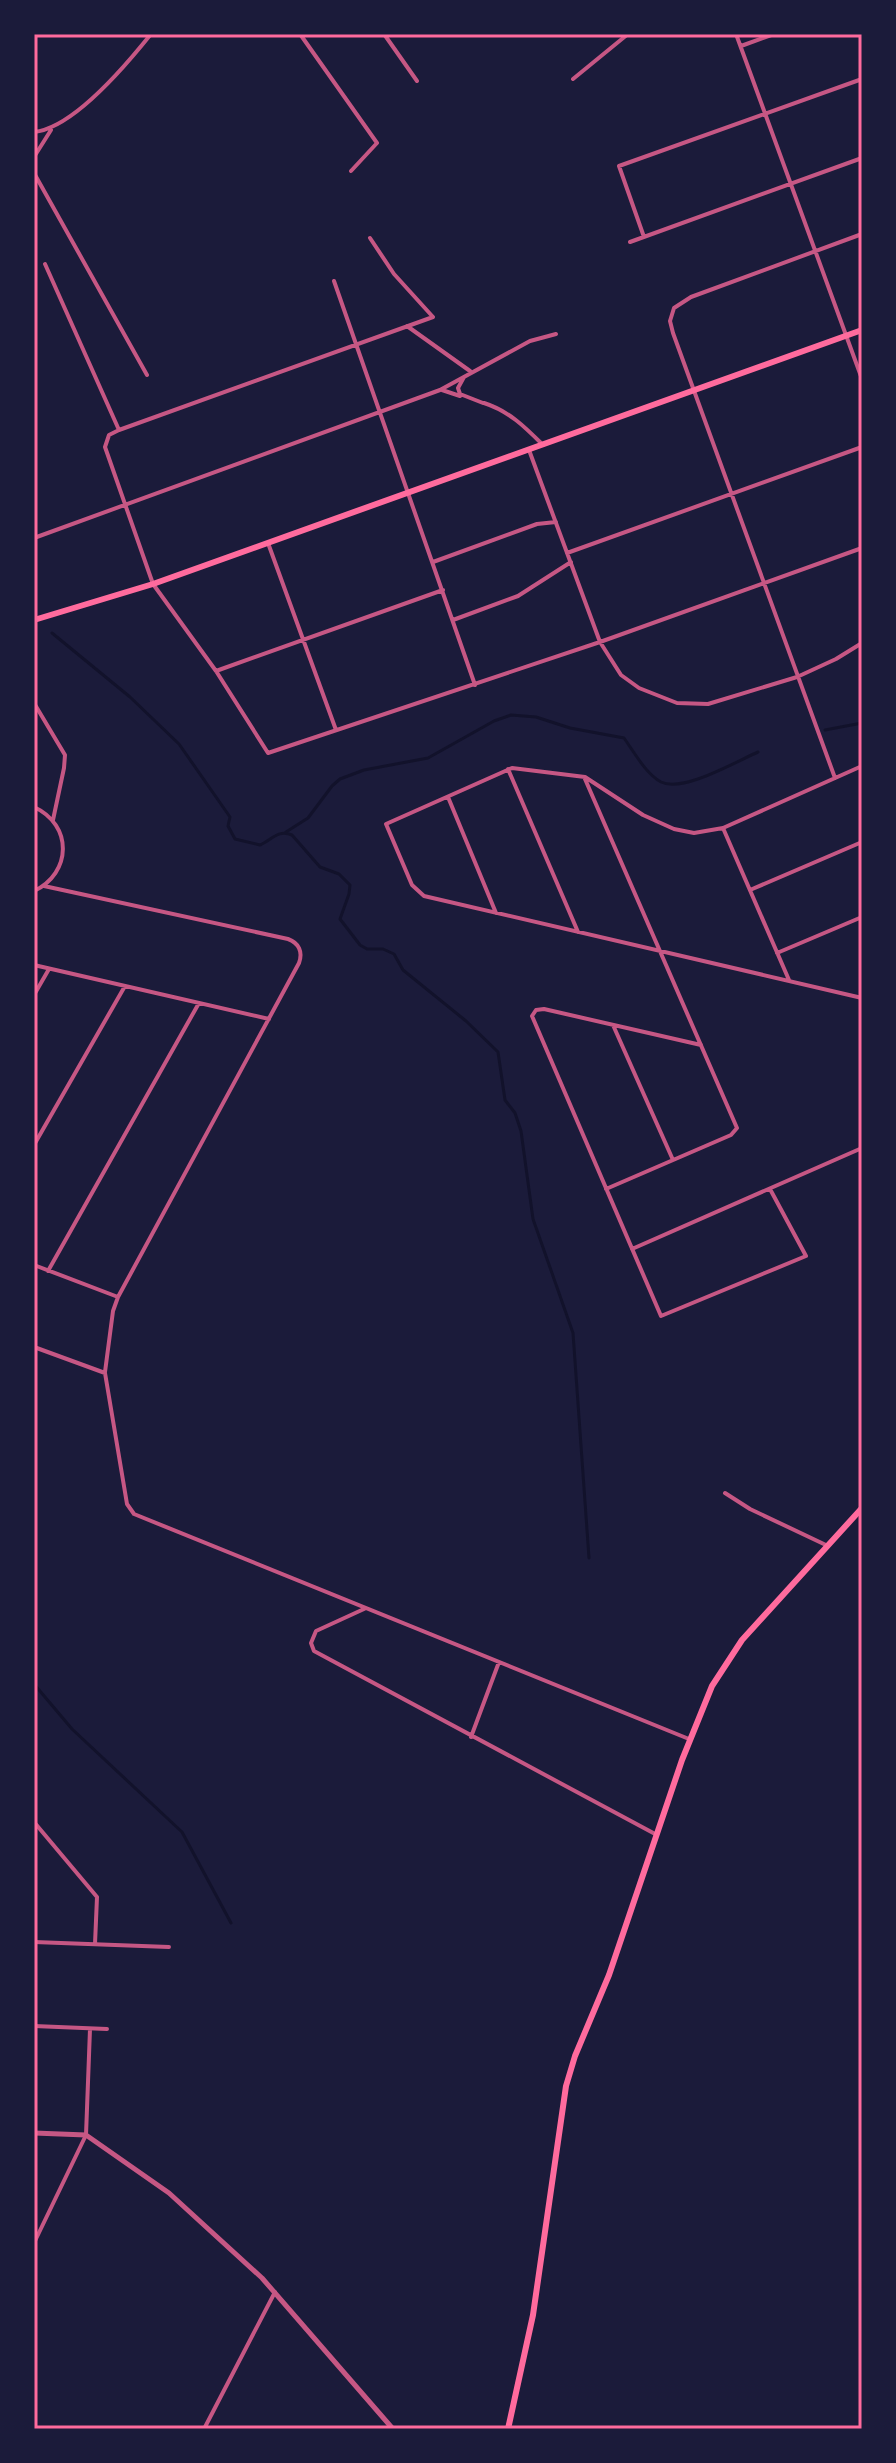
<svg xmlns="http://www.w3.org/2000/svg" width="896" height="2463" font-family="Lato,sans-serif">
  <rect width="100%" height="100%" fill="#1b1b3a"/>
  <g fill="none" stroke-linecap="round" stroke-linejoin="round">
    <!-- stream -->
    <path stroke="#12122b" stroke-width="3" d="M 52,633 L 130,697 L 179,744 L 230,817 L 228,826 L 235,839 L 260,845 C 272,840 278,829 292,835 L 320,867 L 339,874 L 350,885 L 349,894 L 340,919 L 360,945 L 367,949 L 383,949 L 394,954 L 403,970 L 466,1021 L 498,1052 L 505,1100 L 515,1113 L 521,1131 L 533,1219 L 573,1333 L 589,1558
      M 825,730 L 862,723
      M 286,832 L 308,818 L 332,786 L 340,779 L 364,770 L 428,758 L 494,721 L 511,715 L 536,717 L 570,728 L 624,738 C 634,752 646,774 661,782 C 683,793 737,761 758,752
      M 34,1684 L 72,1729 L 182,1832 L 231,1923"/>
    <!-- minor -->
    <path stroke="#c65784" stroke-width="4" d="M 300,34 L 377,143 L 351,171
      M 384,34 L 417,81
      M 736,34 L 862,379
      M 741,46 L 774,34
      M 573,79 L 628,34
      M 34,132 C 74,128 127,64 151,34
      M 34,157 L 51,130
      M 34,173 L 147,375
      M 644,237 L 619,166 L 862,79
      M 630,242 L 862,158
      M 45,264 L 119,430 L 109,435 L 105,447 L 153,584 L 216,671 L 268,753 L 600,642 L 862,548
      M 334,281 L 475,685
      M 407,326 L 470,371
      M 464,377 L 458,388 L 460,394 L 483,403
      M 442,390 L 460,396
      M 484,403 C 509,411 525,427 543,445
      M 119,430 L 433,317 L 394,274 L 370,238
      M 529,450 L 600,642 L 621,675 L 639,688 L 677,703 L 708,704 L 797,677 L 836,659 L 862,643
      M 34,538 L 440,390 L 530,341 L 556,334
      M 268,543 L 336,730
      M 567,553 L 862,447
      M 433,562 L 537,524 L 556,522
      M 453,620 L 518,596 L 571,562
      M 216,671 L 443,590
      M 34,703 L 65,755 L 64,768 L 53,820
      M 862,766 L 723,828 L 694,833 L 674,829 L 643,815 L 585,777 L 512,768 L 386,824 L 412,885 L 424,896 L 862,998
      M 508,769 L 578,932
      M 835,778 L 673,333 L 670,321 L 674,308 L 691,297 L 862,234
      M 585,779 L 737,1128 L 731,1135 L 606,1189
      M 448,797 L 496,913
      M 34,807 C 73,825 72,873 34,891
      M 723,828 L 789,980
      M 44,886 L 288,939 C 299,943 303,952 299,963 L 118,1297 L 113,1311 L 105,1372
      M 750,890 L 862,842
      M 777,953 L 862,917
      M 34,965 L 269,1019
      M 34,995 L 49,969
      M 613,1025 L 673,1160
      M 701,1045 L 544,1009 L 536,1010 L 532,1016 L 661,1316 L 806,1256 L 770,1189
      M 34,1145 L 125,986
      M 632,1249 L 862,1148
      M 34,1265 L 118,1297
      M 48,1271 L 199,1003
      M 34,1347 L 105,1373 L 127,1504 L 134,1514 L 689,1739
      M 725,1493 L 750,1509 L 828,1546
      M 364,1609 L 316,1631 L 311,1643 L 314,1651 L 657,1835
      M 471,1737 L 499,1662
      M 34,1822 L 97,1897 L 95,1944
      M 34,1942 L 169,1947
      M 34,2026 L 107,2029
      M 34,2243 L 86,2135 L 90,2029
      M 204,2429 L 275,2292"/>
    <!-- tertiary -->
    <path stroke="#c65784" stroke-width="5" d="M 34,2133 L 86,2135 L 169,2193 L 262,2278 L 393,2429"/>
    <!-- secondary -->
    <path stroke="#ff6b9d" stroke-width="6" d="M 34,620 L 153,584 L 862,330
      M 508,2429 L 533,2315 L 566,2086 L 575,2056 L 609,1975 L 682,1760 L 712,1686 L 742,1640 L 862,1508"/>
  </g>
  <!-- border -->
  <rect width="896" height="2463" fill="none" stroke="#1b1b3a" stroke-width="72"/>
  <rect x="36" y="36" width="824" height="2391" fill="none" stroke="#ff6b9d" stroke-width="3"/>
</svg>
